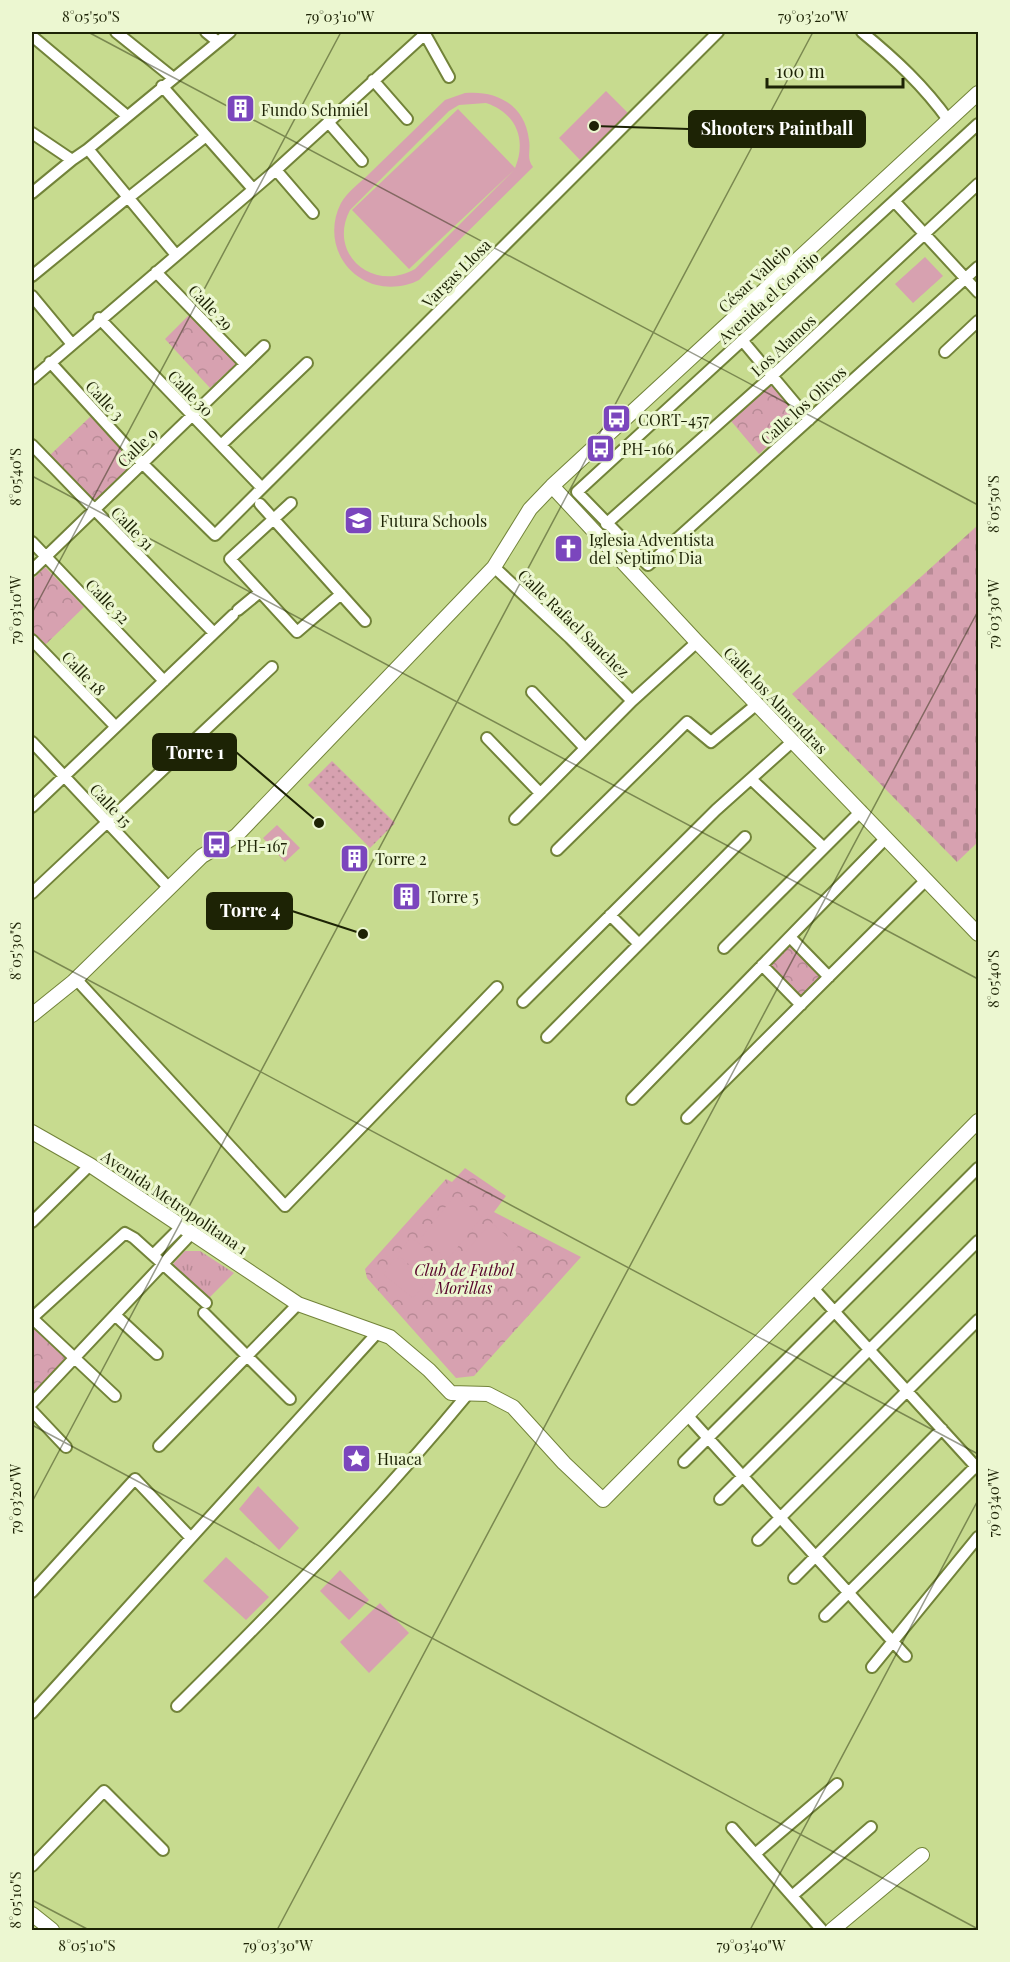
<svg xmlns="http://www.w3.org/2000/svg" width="1010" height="1962" font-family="'Playfair Display',serif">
  <defs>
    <pattern id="grass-tufts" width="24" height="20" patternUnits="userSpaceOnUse" patternTransform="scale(1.5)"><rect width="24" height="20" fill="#d7a1b0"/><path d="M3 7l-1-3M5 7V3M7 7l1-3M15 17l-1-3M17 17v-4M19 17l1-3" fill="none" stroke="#b88a96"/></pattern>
    <pattern id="cemetery-stones" width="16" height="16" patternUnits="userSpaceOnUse" patternTransform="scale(1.5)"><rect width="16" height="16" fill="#d7a1b0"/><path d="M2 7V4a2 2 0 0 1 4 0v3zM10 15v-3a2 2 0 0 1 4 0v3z" fill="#b88a96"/></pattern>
    <pattern id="park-crowns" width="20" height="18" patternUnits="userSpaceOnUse" patternTransform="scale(1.5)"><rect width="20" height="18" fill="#d7a1b0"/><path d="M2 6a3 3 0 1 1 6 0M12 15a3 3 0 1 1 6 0" fill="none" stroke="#b88a96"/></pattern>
    <pattern id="garden-dots" width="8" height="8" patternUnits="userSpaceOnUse" patternTransform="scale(1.5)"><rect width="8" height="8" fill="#d7a1b0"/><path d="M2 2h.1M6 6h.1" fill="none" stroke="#b88a96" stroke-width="1.8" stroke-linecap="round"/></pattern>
  </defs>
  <rect width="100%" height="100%" fill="#c7db8f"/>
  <!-- grass -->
  <path fill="url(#grass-tufts)" d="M 185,1251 L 200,1251 L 234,1273 L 208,1299 L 172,1265 Z"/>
  <!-- cemetery -->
  <path fill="url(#cemetery-stones)" d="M 978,525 L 978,842 L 957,862 L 792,694 Z"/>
  <!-- park -->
  <path fill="url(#park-crowns)" d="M 190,314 L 237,363 L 210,388 L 165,339 Z
    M 771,383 L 801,416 L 759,454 L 731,421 Z
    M 91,416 L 135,463 L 94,501 L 50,455 Z
    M 45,567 L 84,607 L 44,646 L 32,633 L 32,580 Z
    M 790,943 L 823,978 L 800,1000 L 767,966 Z
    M 465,1168 L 506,1196 L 494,1212 L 581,1257 L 474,1376 L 456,1378 L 367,1278 L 365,1269 L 446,1179 L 452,1182 Z
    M 32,1325 L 68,1358 L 32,1397 Z"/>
  <!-- garden -->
  <path fill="url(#garden-dots)" d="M 332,761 L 395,823 L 370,848 L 308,785 Z"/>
  <!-- pitch -->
  <path fill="#d7a1b0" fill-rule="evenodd" d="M 606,91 L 629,114 L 580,160 L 559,138 Z
    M 465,93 C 497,90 525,105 529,140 C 531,151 526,158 533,167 L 419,280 C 402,289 378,289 362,279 C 335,263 327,230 341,203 C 347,192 361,182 370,173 C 395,149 420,124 445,100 ZM 486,103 C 516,113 527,139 515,168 L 458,109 L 352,210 L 409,269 L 514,170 L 415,269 C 373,293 327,254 350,210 L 449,111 L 459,105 Z
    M 925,257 L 943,276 L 913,303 L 895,284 Z
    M 277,825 L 300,848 L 285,862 L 263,838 Z
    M 455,1195 L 482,1217 L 448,1259 L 421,1238 Z
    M 491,1222 L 518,1246 L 481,1287 L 455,1265 Z
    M 411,1237 L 442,1262 L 428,1279 L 397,1255 Z
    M 396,1257 L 427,1282 L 413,1298 L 383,1274 Z
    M 258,1486 L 299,1528 L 279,1550 L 239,1509 Z
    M 226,1557 L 269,1597 L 246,1620 L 203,1581 Z
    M 340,1570 L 369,1600 L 349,1620 L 320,1591 Z
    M 380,1603 L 409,1633 L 369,1673 L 340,1642 Z"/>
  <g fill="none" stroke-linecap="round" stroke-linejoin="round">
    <defs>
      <path id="minor" d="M 116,32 L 172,77
        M 206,32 L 217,41
        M 862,32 C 895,59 924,86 949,121
        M 32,36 L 126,115
        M 373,80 L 407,119
        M 162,86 L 253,189
        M 328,122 L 362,161
        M 978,124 L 577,492 L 648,565 L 978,267
        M 32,133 L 72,160 L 88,149 L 176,255
        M 88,149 L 230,32
        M 276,170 L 313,213
        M 32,193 L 72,160
        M 132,195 L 206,136
        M 895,202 L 978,292
        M 156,272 L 245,364
        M 32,276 L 127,198
        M 32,296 L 71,343
        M 99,318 L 262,488
        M 742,340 L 809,420
        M 945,352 L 978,321
        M 50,362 L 142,463 L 215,535 L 718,32
        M 32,379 L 276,170 L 425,34 L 449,77
        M 32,445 L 214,633
        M 221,445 L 307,363
        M 291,503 L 230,559 L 297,632 L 341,594
        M 260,504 L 365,621
        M 606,524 L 772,376 L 978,184
        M 32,542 L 164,681
        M 494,567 L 570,638 L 632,701
        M 32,570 L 264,346
        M 238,610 L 260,592
        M 32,640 L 115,726
        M 532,692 L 585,748
        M 487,738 L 539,792
        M 32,742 L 169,888
        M 751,779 L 823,847
        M 32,807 L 233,615
        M 515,819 L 632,701 L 697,642
        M 557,850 L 687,722 L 711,742 L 757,704
        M 32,893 L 272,667
        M 610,915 L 639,944
        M 790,937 L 829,977
        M 724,948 L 861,811
        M 762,965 L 801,1005
        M 76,979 L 285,1206 L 497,987
        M 523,1002 L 716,810 L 793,741
        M 547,1037 L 745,837
        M 632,1099 L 886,838
        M 687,1118 L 926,880
        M 32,1222 L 90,1165
        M 153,1255 L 182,1226
        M 813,1288 L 978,1469
        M 204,1313 L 290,1399
        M 115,1315 L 157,1354
        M 115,1396 L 32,1318 L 125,1233 L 134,1238 L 206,1303
        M 32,1403 L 192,1233
        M 32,1411 L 66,1447
        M 687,1415 L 906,1656
        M 159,1446 L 298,1304
        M 684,1462 L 978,1168
        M 720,1499 L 978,1241
        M 758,1540 L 978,1320
        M 794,1578 L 942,1429
        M 32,1592 L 135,1479 L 190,1537
        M 825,1616 L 978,1464
        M 872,1667 L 978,1537
        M 177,1706 C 278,1606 376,1505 467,1395
        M 32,1713 L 378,1332
        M 732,1828 L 822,1930
        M 755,1854 L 837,1784
        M 32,1866 L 104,1791 L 163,1850
        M 792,1896 L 871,1827"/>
      <path id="tertiary" d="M 552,486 L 697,642 L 978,934
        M 32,1015 L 73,982 L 202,856 L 236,836 L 494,567 L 530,509 L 552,486 L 978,93
        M 32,1132 L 90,1165 L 298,1304 L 390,1337 L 429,1370 L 451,1393 L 488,1394 L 513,1407 L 564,1463 L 603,1500 L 978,1121
        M 32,1914 L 52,1930
        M 832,1930 L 922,1855"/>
    </defs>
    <!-- minor casing -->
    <use href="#minor" stroke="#728339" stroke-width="14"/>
    <!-- tertiary casing -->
    <use href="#tertiary" stroke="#728339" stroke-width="16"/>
    <!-- minor -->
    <use href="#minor" stroke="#fff" stroke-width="10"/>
    <!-- tertiary -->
    <use href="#tertiary" stroke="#fff" stroke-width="14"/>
  </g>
  <!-- ticks -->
  <path fill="none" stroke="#1d2305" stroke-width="1.5" stroke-opacity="0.45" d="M 88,32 L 978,505M 32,476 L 978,979M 32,613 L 341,32M 32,950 L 978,1454M 32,1425 L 978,1929M 32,1502 L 813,32M 32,1900 L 89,1930M 277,1930 L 978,611M 750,1930 L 978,1500"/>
  <!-- icons -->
  <defs>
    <symbol id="building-square" viewBox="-11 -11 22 22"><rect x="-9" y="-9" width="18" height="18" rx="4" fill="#7b46bd" stroke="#ecf7d1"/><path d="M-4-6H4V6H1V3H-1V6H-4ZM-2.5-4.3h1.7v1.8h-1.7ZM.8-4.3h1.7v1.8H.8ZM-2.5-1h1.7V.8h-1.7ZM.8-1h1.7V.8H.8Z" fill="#fff"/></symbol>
    <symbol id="bus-square" viewBox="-11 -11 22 22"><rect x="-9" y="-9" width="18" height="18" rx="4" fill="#7b46bd" stroke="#ecf7d1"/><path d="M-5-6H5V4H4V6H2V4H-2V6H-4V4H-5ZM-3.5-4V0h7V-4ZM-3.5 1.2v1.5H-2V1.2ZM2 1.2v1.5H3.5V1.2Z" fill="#fff"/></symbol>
    <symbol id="school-square" viewBox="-11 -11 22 22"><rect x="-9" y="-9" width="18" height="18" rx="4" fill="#7b46bd" stroke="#ecf7d1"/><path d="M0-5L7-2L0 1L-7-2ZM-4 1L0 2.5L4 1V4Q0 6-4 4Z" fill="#fff"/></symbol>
    <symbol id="church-square" viewBox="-11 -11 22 22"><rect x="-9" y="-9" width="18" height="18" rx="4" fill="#7b46bd" stroke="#ecf7d1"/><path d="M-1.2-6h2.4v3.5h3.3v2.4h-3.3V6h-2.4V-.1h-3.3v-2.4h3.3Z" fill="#fff"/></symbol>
    <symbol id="sight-square" viewBox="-11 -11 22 22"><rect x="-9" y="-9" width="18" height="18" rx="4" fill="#7b46bd" stroke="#ecf7d1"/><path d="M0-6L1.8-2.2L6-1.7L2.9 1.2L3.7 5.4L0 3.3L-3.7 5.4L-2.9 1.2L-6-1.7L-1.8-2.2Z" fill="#fff"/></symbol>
  </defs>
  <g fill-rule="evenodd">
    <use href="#building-square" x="224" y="92" width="33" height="33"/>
    <use href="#bus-square" x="600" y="402" width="33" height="33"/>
    <use href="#bus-square" x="584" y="432" width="33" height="33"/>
    <use href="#school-square" x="342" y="504" width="33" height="33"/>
    <use href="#church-square" x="552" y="532" width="33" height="33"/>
    <use href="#bus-square" x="200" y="828" width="33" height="33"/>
    <use href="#building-square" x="338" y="842" width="33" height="33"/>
    <use href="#building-square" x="390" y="880" width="33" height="33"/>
    <use href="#sight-square" x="340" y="1442" width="33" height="33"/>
  </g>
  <g text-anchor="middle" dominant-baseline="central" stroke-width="6" stroke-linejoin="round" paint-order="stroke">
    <!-- poi labels -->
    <g font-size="16" fill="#1d2305" stroke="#ecf7d1" text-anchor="start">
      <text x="261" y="109">Fundo Schmiel</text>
      <text x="638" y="419">CORT-457</text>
      <text x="622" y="448">PH-166</text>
      <text x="380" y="520">Futura Schools</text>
      <text x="589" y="539">Iglesia Adventista<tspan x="589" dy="18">del Septimo Dia</tspan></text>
      <text x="237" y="845">PH-167</text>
      <text x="375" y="858">Torre 2</text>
      <text x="428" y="896">Torre 5</text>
      <text x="377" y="1458">Huaca</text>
    </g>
    <!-- street labels -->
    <g font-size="16" fill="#1d2305" stroke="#ecf7d1">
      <text transform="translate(456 273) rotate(-45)">Vargas Llosa</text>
      <text transform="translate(754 278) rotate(-43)">César Vallejo</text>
      <text transform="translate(768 297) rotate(-42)">Avenida el Cortijo</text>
      <text transform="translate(211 307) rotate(46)">Calle 29</text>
      <text transform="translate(783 345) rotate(-43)">Los Alamos</text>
      <text transform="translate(191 393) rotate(46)">Calle 30</text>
      <text transform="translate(105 400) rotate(47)">Calle 3</text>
      <text transform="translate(803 405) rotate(-42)">Calle los Olivos</text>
      <text transform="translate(137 447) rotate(-44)">Calle 9</text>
      <text transform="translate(133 528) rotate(46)">Calle 31</text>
      <text transform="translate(108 601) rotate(46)">Calle 32</text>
      <text transform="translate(574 623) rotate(44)">Calle Rafael Sanchez</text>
      <text transform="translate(84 673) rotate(46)">Calle 18</text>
      <text transform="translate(776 700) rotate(46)">Calle los Almendras</text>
      <text transform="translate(111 805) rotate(47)">Calle 15</text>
      <text transform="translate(175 1202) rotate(34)">Avenida Metropolitana 1</text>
    </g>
    <!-- park labels -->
    <g font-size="16" font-style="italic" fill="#58042b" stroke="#ecf7d1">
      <text x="464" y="1269">Club de Futbol<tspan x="464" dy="18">Morillas</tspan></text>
    </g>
  </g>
  <!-- callouts -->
  <path fill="none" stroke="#1d2305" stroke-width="2" d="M594 126L689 129M319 823L236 752M363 934L292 911"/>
  <g fill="#1d2305" stroke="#ecf7d1" stroke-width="2">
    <circle cx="594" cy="126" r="6"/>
    <circle cx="319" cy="823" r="6"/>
    <circle cx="363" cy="934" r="6"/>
  </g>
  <g fill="#1d2305" stroke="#1d2305" stroke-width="2">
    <rect x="689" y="111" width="176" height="36" rx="6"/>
    <rect x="153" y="734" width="83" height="36" rx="6"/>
    <rect x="207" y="893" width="85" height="36" rx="6"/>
  </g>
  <g font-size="18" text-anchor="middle" font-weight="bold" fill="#fff">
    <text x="777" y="135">Shooters Paintball</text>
    <text x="195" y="759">Torre 1</text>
    <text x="250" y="917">Torre 4</text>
  </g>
  <!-- border -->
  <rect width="1010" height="1962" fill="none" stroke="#ecf7d1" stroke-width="66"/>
  <!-- scale -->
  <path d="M767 78v9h136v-9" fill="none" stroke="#1d2305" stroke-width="3"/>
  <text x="776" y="78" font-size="18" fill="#1d2305" stroke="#ecf7d1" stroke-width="4.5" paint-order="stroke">100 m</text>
  <rect x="33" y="33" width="944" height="1896" fill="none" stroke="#1d2305" stroke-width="2"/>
  <g font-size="15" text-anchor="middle" fill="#1d2305">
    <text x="91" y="22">8°05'50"S</text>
    <text x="340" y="22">79°03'10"W</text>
    <text x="813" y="22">79°03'20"W</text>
    <text transform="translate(16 477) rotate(-90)" y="5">8°05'40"S</text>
    <text transform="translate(994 504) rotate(-90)" y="5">8°05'50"S</text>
    <text transform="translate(16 610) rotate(-90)" y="5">79°03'10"W</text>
    <text transform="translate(994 614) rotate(-90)" y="5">79°03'30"W</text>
    <text transform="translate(16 951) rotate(-90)" y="5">8°05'30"S</text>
    <text transform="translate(994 979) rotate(-90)" y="5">8°05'40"S</text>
    <text transform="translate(16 1499) rotate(-90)" y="5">79°03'20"W</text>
    <text transform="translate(994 1503) rotate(-90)" y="5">79°03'40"W</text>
    <text transform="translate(16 1900) rotate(-90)" y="5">8°05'10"S</text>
    <text x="87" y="1951">8°05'10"S</text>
    <text x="278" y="1951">79°03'30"W</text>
    <text x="751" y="1951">79°03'40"W</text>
  </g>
</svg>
